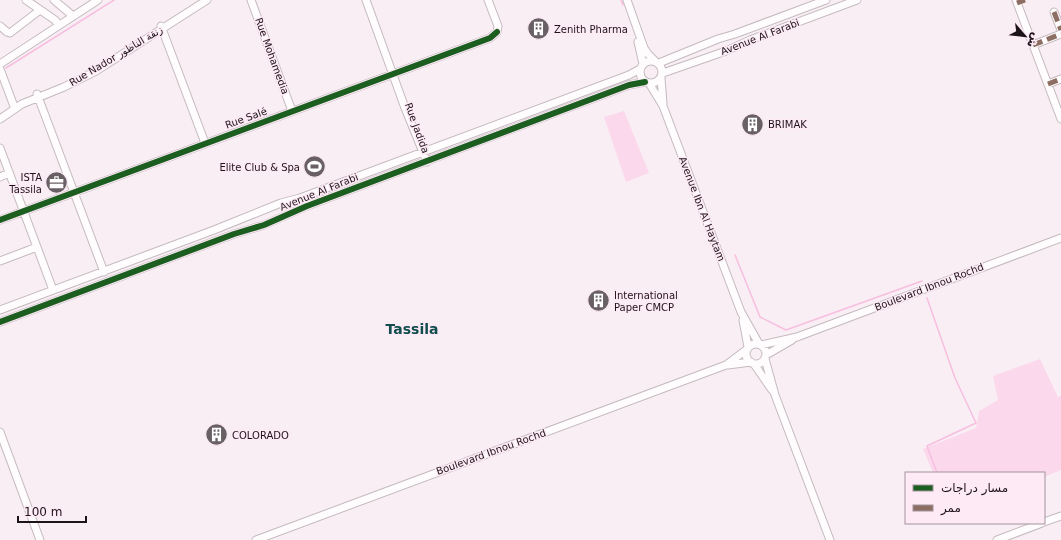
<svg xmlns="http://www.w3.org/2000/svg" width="1061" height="540" font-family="'DejaVu Sans',Cairo,sans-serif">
  <rect width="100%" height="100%" fill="#f9eef4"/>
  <!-- green -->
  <path fill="#fbd8eb" d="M 624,111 L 649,173 L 626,182 L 604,117 Z
    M 1040,359 L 1058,397 L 1061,396 L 1061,470 L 1044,477 L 1044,473 L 933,473 L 923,449 L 976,428 L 979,411 L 998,400 L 993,376 Z"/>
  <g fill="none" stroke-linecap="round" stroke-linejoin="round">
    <!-- stream -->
    <path stroke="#f7bedf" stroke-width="1.5" d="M 621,0 L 623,5
      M 6,68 L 114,0
      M 735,255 L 760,317 L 786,330 L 922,281
      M 927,298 L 955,378 L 976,423 L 927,446 L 937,473"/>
    <defs>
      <path id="minor" d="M 26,0 L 55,20 L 59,25
        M 54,0 L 73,16
        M 251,0 L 292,111
        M 366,0 L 405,108 L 427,162
        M 488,0 L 498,26 L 497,32
        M 627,0 L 644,48 L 648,54 L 655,61
        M 1016,0 L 1061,119
        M 1054,12 L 1061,30
        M 0,26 L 7,32 L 10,33 L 40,10
        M 161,26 L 205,143
        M 638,42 L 643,64
        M 1033,45 L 1061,34
        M640 72a11 11 0 1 1 22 0a11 11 0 1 1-22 0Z
        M 659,63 L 718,39 L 735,34 L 826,0
        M 0,64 L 98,0
        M 0,69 L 15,109
        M 663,73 L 726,51 L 750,40 L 857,0
        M 661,78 L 663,104
        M 649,83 L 663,106 L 741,312 L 759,344
        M 1048,84 L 1061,79
        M 37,94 L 104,272
        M 0,119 L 22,104 L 64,87 L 96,71 L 207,0
        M 0,148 L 53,290
        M 0,177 L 9,173
        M 0,220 L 490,38 L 497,32
        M 0,261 L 37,247
        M 0,310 L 214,230 L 281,203 L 300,198 L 629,75 L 640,69
        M 743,320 L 748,347
        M 0,322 L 234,234 L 264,225 L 307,206 L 629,85 L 645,82
        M746 354a10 10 0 1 1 20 0a10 10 0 1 1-20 0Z
        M 761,345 L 797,337 L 1061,238
        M 766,355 L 792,340
        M 765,359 L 775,395 L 830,540
        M 754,364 L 772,390
        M 728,365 L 751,362
        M 0,432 L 40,540
        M 1044,522 L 1061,516
        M 256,540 L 726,365 L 746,350
        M 997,540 L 1042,523"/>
    </defs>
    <!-- minor casing -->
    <use href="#minor" stroke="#c4babf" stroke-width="9"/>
    <!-- minor -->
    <use href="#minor" stroke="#fefcfd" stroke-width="7"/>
    <!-- quiet -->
    <path stroke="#8d6e63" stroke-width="5" stroke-dasharray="10 5" stroke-linecap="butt" d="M 1017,3 L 1025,0
      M 1054,12 L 1061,30
      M 1033,45 L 1061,34
      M 1048,84 L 1061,79"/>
    <defs>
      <path id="cycleway" d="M 0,220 L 490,38 L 497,32
        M 0,322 L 234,234 L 264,225 L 307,206 L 629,85 L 645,82"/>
    </defs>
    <!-- cycleway casing -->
    <use href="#cycleway" stroke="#fdeaf5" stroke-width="8"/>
    <!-- cycleway -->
    <use href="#cycleway" stroke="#1b5e20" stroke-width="6"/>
  </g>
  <!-- icons -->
  <defs>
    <symbol id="building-disc" viewBox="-11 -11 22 22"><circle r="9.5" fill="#696065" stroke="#fdeaf5"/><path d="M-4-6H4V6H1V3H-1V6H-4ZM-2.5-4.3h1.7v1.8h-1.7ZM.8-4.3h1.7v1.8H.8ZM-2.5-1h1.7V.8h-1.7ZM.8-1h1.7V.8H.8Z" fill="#fff"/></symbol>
    <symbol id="stadium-disc" viewBox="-11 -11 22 22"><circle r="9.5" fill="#696065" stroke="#fdeaf5"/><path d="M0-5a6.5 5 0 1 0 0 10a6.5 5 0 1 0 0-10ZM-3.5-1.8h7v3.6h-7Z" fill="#fff"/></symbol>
    <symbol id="office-disc" viewBox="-11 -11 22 22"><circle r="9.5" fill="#696065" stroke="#fdeaf5"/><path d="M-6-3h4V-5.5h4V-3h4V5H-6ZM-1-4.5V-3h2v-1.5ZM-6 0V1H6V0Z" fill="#fff"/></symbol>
  </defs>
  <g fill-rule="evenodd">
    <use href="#building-disc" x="526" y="16" width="25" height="25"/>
    <use href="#building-disc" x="740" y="112" width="25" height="25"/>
    <use href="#stadium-disc" x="302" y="154" width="25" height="25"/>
    <use href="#office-disc" x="44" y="170" width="25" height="25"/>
    <use href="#building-disc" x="586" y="288" width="25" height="25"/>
    <use href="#building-disc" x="204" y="422" width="25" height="25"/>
  </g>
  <g text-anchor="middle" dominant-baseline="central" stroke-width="3" stroke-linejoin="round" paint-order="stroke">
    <!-- poi labels -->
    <g font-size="10" fill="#1c1418" stroke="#fdeaf5" text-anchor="start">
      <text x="554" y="29">Zenith Pharma</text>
      <text x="768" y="124">BRIMAK</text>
      <text x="300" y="167" text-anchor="end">Elite Club &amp; Spa</text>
      <text x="42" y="177" text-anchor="end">ISTA<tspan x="42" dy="12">Tassila</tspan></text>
      <text x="614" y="295">International<tspan x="614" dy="12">Paper CMCP</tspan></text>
      <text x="232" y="435">COLORADO</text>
    </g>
    <!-- street labels -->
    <g font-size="10" fill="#1c1418" stroke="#fdeaf5">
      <text transform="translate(760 37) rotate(-21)">Avenue Al Farabi</text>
      <text transform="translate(116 56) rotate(-31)">Rue Nador زنقة الناظور</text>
      <text transform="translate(272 56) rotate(70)">Rue Mohamedia</text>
      <text transform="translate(246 118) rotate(-20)">Rue Salé</text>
      <text transform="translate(417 128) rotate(70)">Rue Jadida</text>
      <text transform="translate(319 192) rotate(-22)">Avenue Al Farabi</text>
      <text transform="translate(702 209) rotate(69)">Avenue Ibn Al Haytam</text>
      <text transform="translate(929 287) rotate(-21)">Boulevard Ibnou Rochd</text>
      <text transform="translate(491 452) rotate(-20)">Boulevard Ibnou Rochd</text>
    </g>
    <!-- district labels -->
    <g font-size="14" font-weight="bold" fill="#0f4e4d" stroke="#fdeaf5">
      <text x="412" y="329">Tassila</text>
    </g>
  </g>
  <!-- legend -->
  <rect x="905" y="472" width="140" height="52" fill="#fdeaf5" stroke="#a3949d"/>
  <rect x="913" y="485" width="20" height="6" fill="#1b5e20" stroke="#a3949d"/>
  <text x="941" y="492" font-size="12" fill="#1c1418">مسار دراجات</text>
  <rect x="913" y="505" width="20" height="6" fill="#8d6e63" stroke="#a3949d"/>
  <text x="941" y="512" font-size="12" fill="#1c1418">ممر</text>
  <!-- north arrow -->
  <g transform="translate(1025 36) rotate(118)" stroke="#fdeaf5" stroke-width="3" paint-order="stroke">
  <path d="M0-3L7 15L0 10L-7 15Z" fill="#1c1418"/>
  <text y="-6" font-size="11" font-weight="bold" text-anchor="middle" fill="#1c1418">ش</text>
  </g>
  <!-- scale -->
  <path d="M18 516v6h68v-6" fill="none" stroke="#1c1418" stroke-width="2"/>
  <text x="24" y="516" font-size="12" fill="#1c1418" stroke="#fdeaf5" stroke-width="3" paint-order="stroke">100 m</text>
</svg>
